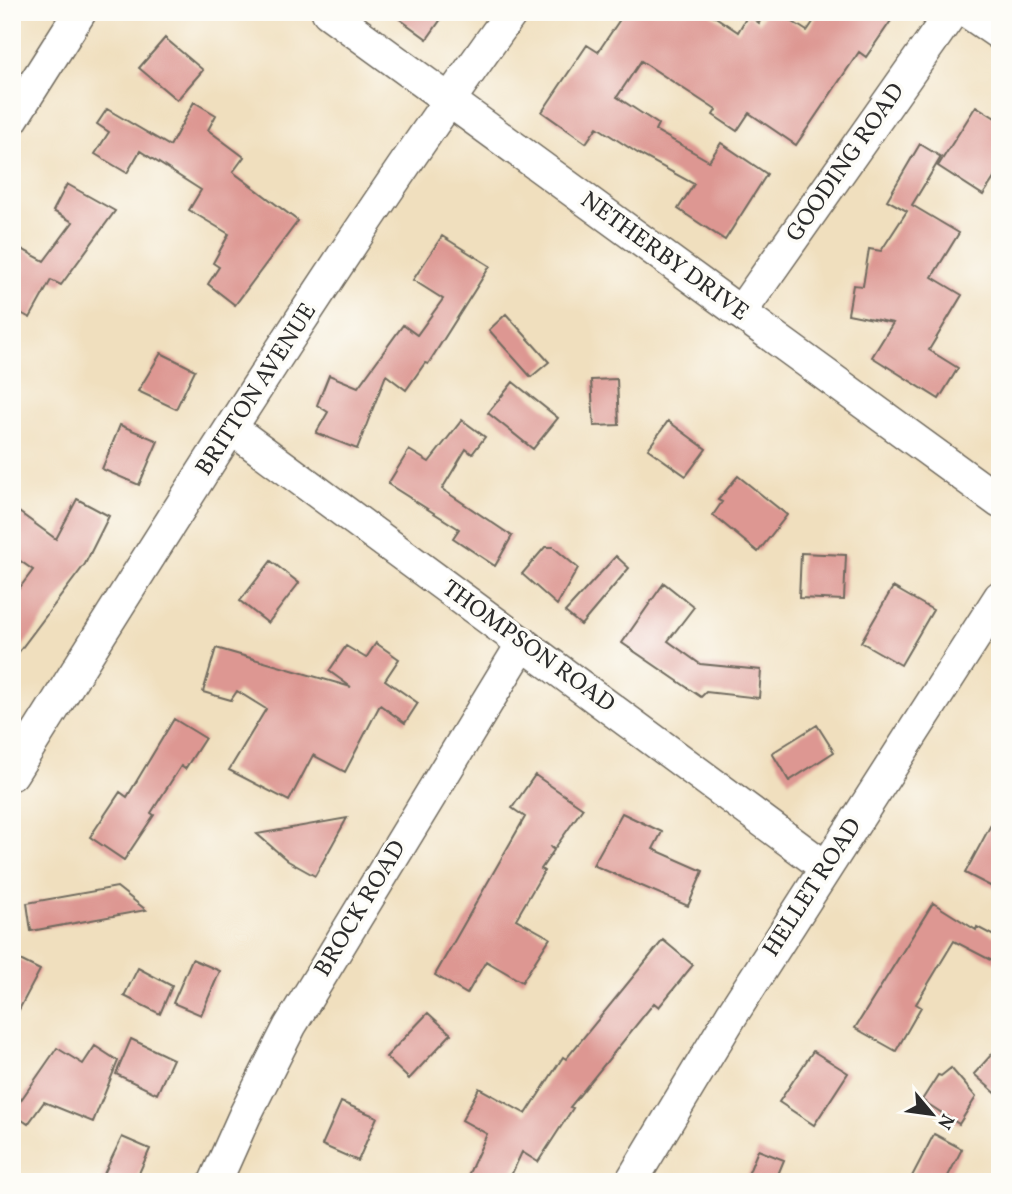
<svg xmlns="http://www.w3.org/2000/svg" width="1012" height="1194" font-family="Vollkorn,serif">
  <rect width="100%" height="100%" fill="#fdfcf7"/>
  <filter id="ink" filterUnits="userSpaceOnUse"><feTurbulence type="fractalNoise" baseFrequency=".0143" numOctaves="2"/><feDisplacementMap in="SourceGraphic" scale="14" xChannelSelector="R" yChannelSelector="G"/><feConvolveMatrix kernelMatrix="1 2 1 2 8 2 1 2 1" color-interpolation-filters="sRGB"/></filter>
  <filter id="wash" filterUnits="userSpaceOnUse"><feTurbulence type="fractalNoise" baseFrequency=".00686" numOctaves="4" result="noise"/><feDisplacementMap in="SourceGraphic" scale="28" xChannelSelector="R" yChannelSelector="G"/><feGaussianBlur stdDeviation="1.57" result="paint"/><feColorMatrix in="noise" values="0 0 0 0 0 0 0 0 0 0 0 0 0 0 0 0 0 1.4 0 .05"/><feComposite in="paint" operator="in"/></filter>
  <g filter="url(#wash)">
    <rect width="100%" height="100%" fill="#f0dfbe"/>
    <g id="blocks">
      <!-- building -->
      <path fill="#dd9792" d="M 390,12 L 446,12 L 427,39 Z
        M 625,12 L 708,12 L 738,32 L 748,15 L 759,23 L 765,12 L 777,12 L 807,31 L 820,12 L 897,12 L 866,57 L 859,52 L 796,145 L 749,113 L 737,131 L 713,115 L 716,110 L 641,61 L 617,97 L 658,124 L 655,130 L 709,161 L 721,143 L 767,174 L 725,240 L 678,209 L 694,184 L 639,154 L 597,127 L 586,143 L 542,112 L 587,45 L 598,52 Z
        M 165,38 L 203,70 L 177,100 L 139,68 Z
        M 194,102 L 216,115 L 208,130 L 244,157 L 233,172 L 298,221 L 235,305 L 208,284 L 219,267 L 213,263 L 229,234 L 189,210 L 201,190 L 140,151 L 127,173 L 95,154 L 109,132 L 97,124 L 107,109 L 170,146 Z
        M 976,106 L 1000,121 L 1000,169 L 983,195 L 938,166 Z
        M 920,144 L 941,157 L 912,205 L 959,233 L 932,277 L 962,295 L 929,350 L 958,368 L 939,399 L 872,357 L 893,323 L 848,314 L 853,285 L 863,286 L 869,249 L 881,251 L 907,211 L 887,200 Z
        M 67,184 L 115,211 L 61,285 L 51,280 L 30,318 L 12,308 L 12,262 L 20,248 L 44,261 L 73,222 L 53,211 Z
        M 442,236 L 490,266 L 428,364 L 425,363 L 406,390 L 386,375 L 357,449 L 316,433 L 328,412 L 317,405 L 329,375 L 358,387 L 403,325 L 417,335 L 443,299 L 413,280 Z
        M 506,314 L 549,362 L 531,377 L 489,330 Z
        M 161,353 L 195,370 L 176,409 L 138,391 Z
        M 617,379 L 619,425 L 594,426 L 591,380 Z
        M 513,382 L 558,418 L 533,449 L 488,413 Z
        M 462,420 L 485,437 L 472,454 L 466,449 L 442,489 L 512,536 L 495,566 L 453,538 L 459,529 L 388,484 L 409,450 L 429,462 Z
        M 668,421 L 706,449 L 686,476 L 648,449 Z
        M 120,425 L 158,441 L 139,485 L 102,469 Z
        M 738,476 L 787,515 L 758,552 L 713,515 L 722,502 L 718,500 Z
        M 77,499 L 109,516 L 85,564 L 12,661 L 12,598 L 33,570 L 12,555 L 12,507 L 56,539 Z
        M 545,547 L 553,547 L 578,568 L 557,605 L 522,574 Z
        M 801,553 L 846,555 L 844,600 L 799,598 Z
        M 616,556 L 629,568 L 581,625 L 565,612 Z
        M 271,561 L 299,583 L 268,623 L 240,601 Z
        M 664,583 L 694,607 L 668,641 L 700,664 L 761,670 L 759,698 L 706,692 L 701,697 L 622,643 Z
        M 893,587 L 933,610 L 901,665 L 861,642 Z
        M 376,643 L 399,659 L 385,680 L 418,703 L 405,723 L 380,705 L 345,772 L 313,755 L 289,801 L 229,770 L 266,709 L 237,691 L 231,700 L 203,692 L 216,648 L 351,687 L 329,671 L 346,646 L 366,658 Z
        M 174,719 L 205,738 L 185,769 L 181,766 L 151,813 L 154,815 L 124,860 L 90,837 L 120,792 L 127,797 Z
        M 817,725 L 834,752 L 789,781 L 772,753 Z
        M 535,775 L 583,808 L 555,848 L 550,847 L 554,850 L 541,869 L 544,871 L 516,919 L 550,938 L 522,982 L 486,961 L 467,994 L 435,975 L 525,817 L 512,808 Z
        M 1000,808 L 1000,891 L 965,873 Z
        M 622,813 L 662,832 L 653,849 L 703,871 L 688,906 L 593,865 Z
        M 347,818 L 315,876 L 288,861 L 257,834 Z
        M 117,887 L 146,910 L 31,931 L 27,903 Z
        M 933,903 L 976,930 L 977,927 L 1000,939 L 1000,965 L 954,941 L 916,1004 L 921,1007 L 896,1051 L 855,1028 Z
        M 663,940 L 693,965 L 659,1007 L 654,1003 L 570,1107 L 573,1108 L 538,1162 L 522,1152 L 508,1182 L 465,1182 L 487,1134 L 462,1120 L 479,1088 L 526,1114 L 563,1057 L 566,1059 Z
        M 12,956 L 40,970 L 12,1023 Z
        M 192,959 L 220,971 L 201,1015 L 173,1003 Z
        M 138,968 L 172,986 L 160,1014 L 124,996 Z
        M 428,1013 L 451,1034 L 409,1079 L 386,1057 Z
        M 131,1039 L 173,1059 L 157,1094 L 116,1074 Z
        M 1000,1045 L 1000,1097 L 974,1074 Z
        M 95,1046 L 118,1061 L 93,1122 L 44,1102 L 28,1124 L 12,1113 L 57,1048 L 83,1064 Z
        M 813,1051 L 848,1073 L 814,1125 L 779,1102 Z
        M 951,1068 L 976,1097 L 959,1124 L 922,1100 L 938,1075 L 941,1076 Z
        M 341,1102 L 377,1117 L 358,1161 L 322,1145 Z
        M 934,1134 L 962,1149 L 945,1182 L 909,1182 Z
        M 122,1137 L 150,1149 L 135,1182 L 100,1182 Z
        M 758,1150 L 784,1160 L 775,1182 L 745,1182 Z"/>
    </g>
  </g>
  <g filter="url(#ink)">
    <use href="#blocks" fill-opacity="0" stroke="#706a5e" stroke-width="2"/>
    <g fill="none" stroke-linecap="round" stroke-linejoin="round">
      <defs>
        <path id="minor" d="M 328,12 L 1000,502
          M 968,12 L 1000,34
          M 12,119 L 80,12
          M 740,313 L 952,12
          M 231,428 L 825,867
          M 12,774 C 174,517 334,258 512,12
          M 215,1182 L 245,1115 L 290,1026 L 523,643
          M 631,1182 L 731,1016 L 1000,597"/>
      </defs>
      <!-- minor casing -->
      <use href="#minor" stroke="#706a5e" stroke-width="35"/>
      <!-- minor -->
      <use href="#minor" stroke="#fff" stroke-width="32"/>
    </g>
  </g>
  <g text-anchor="middle" dominant-baseline="central" stroke-width="7" stroke-linejoin="round" paint-order="stroke">
    <!-- street labels -->
    <g font-size="24" fill="#2b2b2b" stroke="#fdfcf7">
      <text transform="translate(846 163) rotate(-55)">GOODING ROAD</text>
      <text transform="translate(664 257) rotate(36)">NETHERBY DRIVE</text>
      <text transform="translate(257 390) rotate(-57)">BRITTON AVENUE</text>
      <text transform="translate(528 647) rotate(36)">THOMPSON ROAD</text>
      <text transform="translate(813 888) rotate(-57)">HELLET ROAD</text>
      <text transform="translate(361 909) rotate(-59)">BROCK ROAD</text>
    </g>
  </g>
  <!-- margin -->
  <rect width="1012" height="1194" fill="none" stroke="#fdfcf7" stroke-width="42"/>
  <!-- north arrow -->
  <g transform="translate(932 1114) rotate(119)" stroke="#fdfcf7" stroke-width="5" paint-order="stroke">
  <path d="M0-5L12 26L0 18L-12 26Z" fill="#2b2b2b"/>
  <text y="-10" font-size="19" font-weight="bold" text-anchor="middle" fill="#2b2b2b">N</text>
  </g>
</svg>
